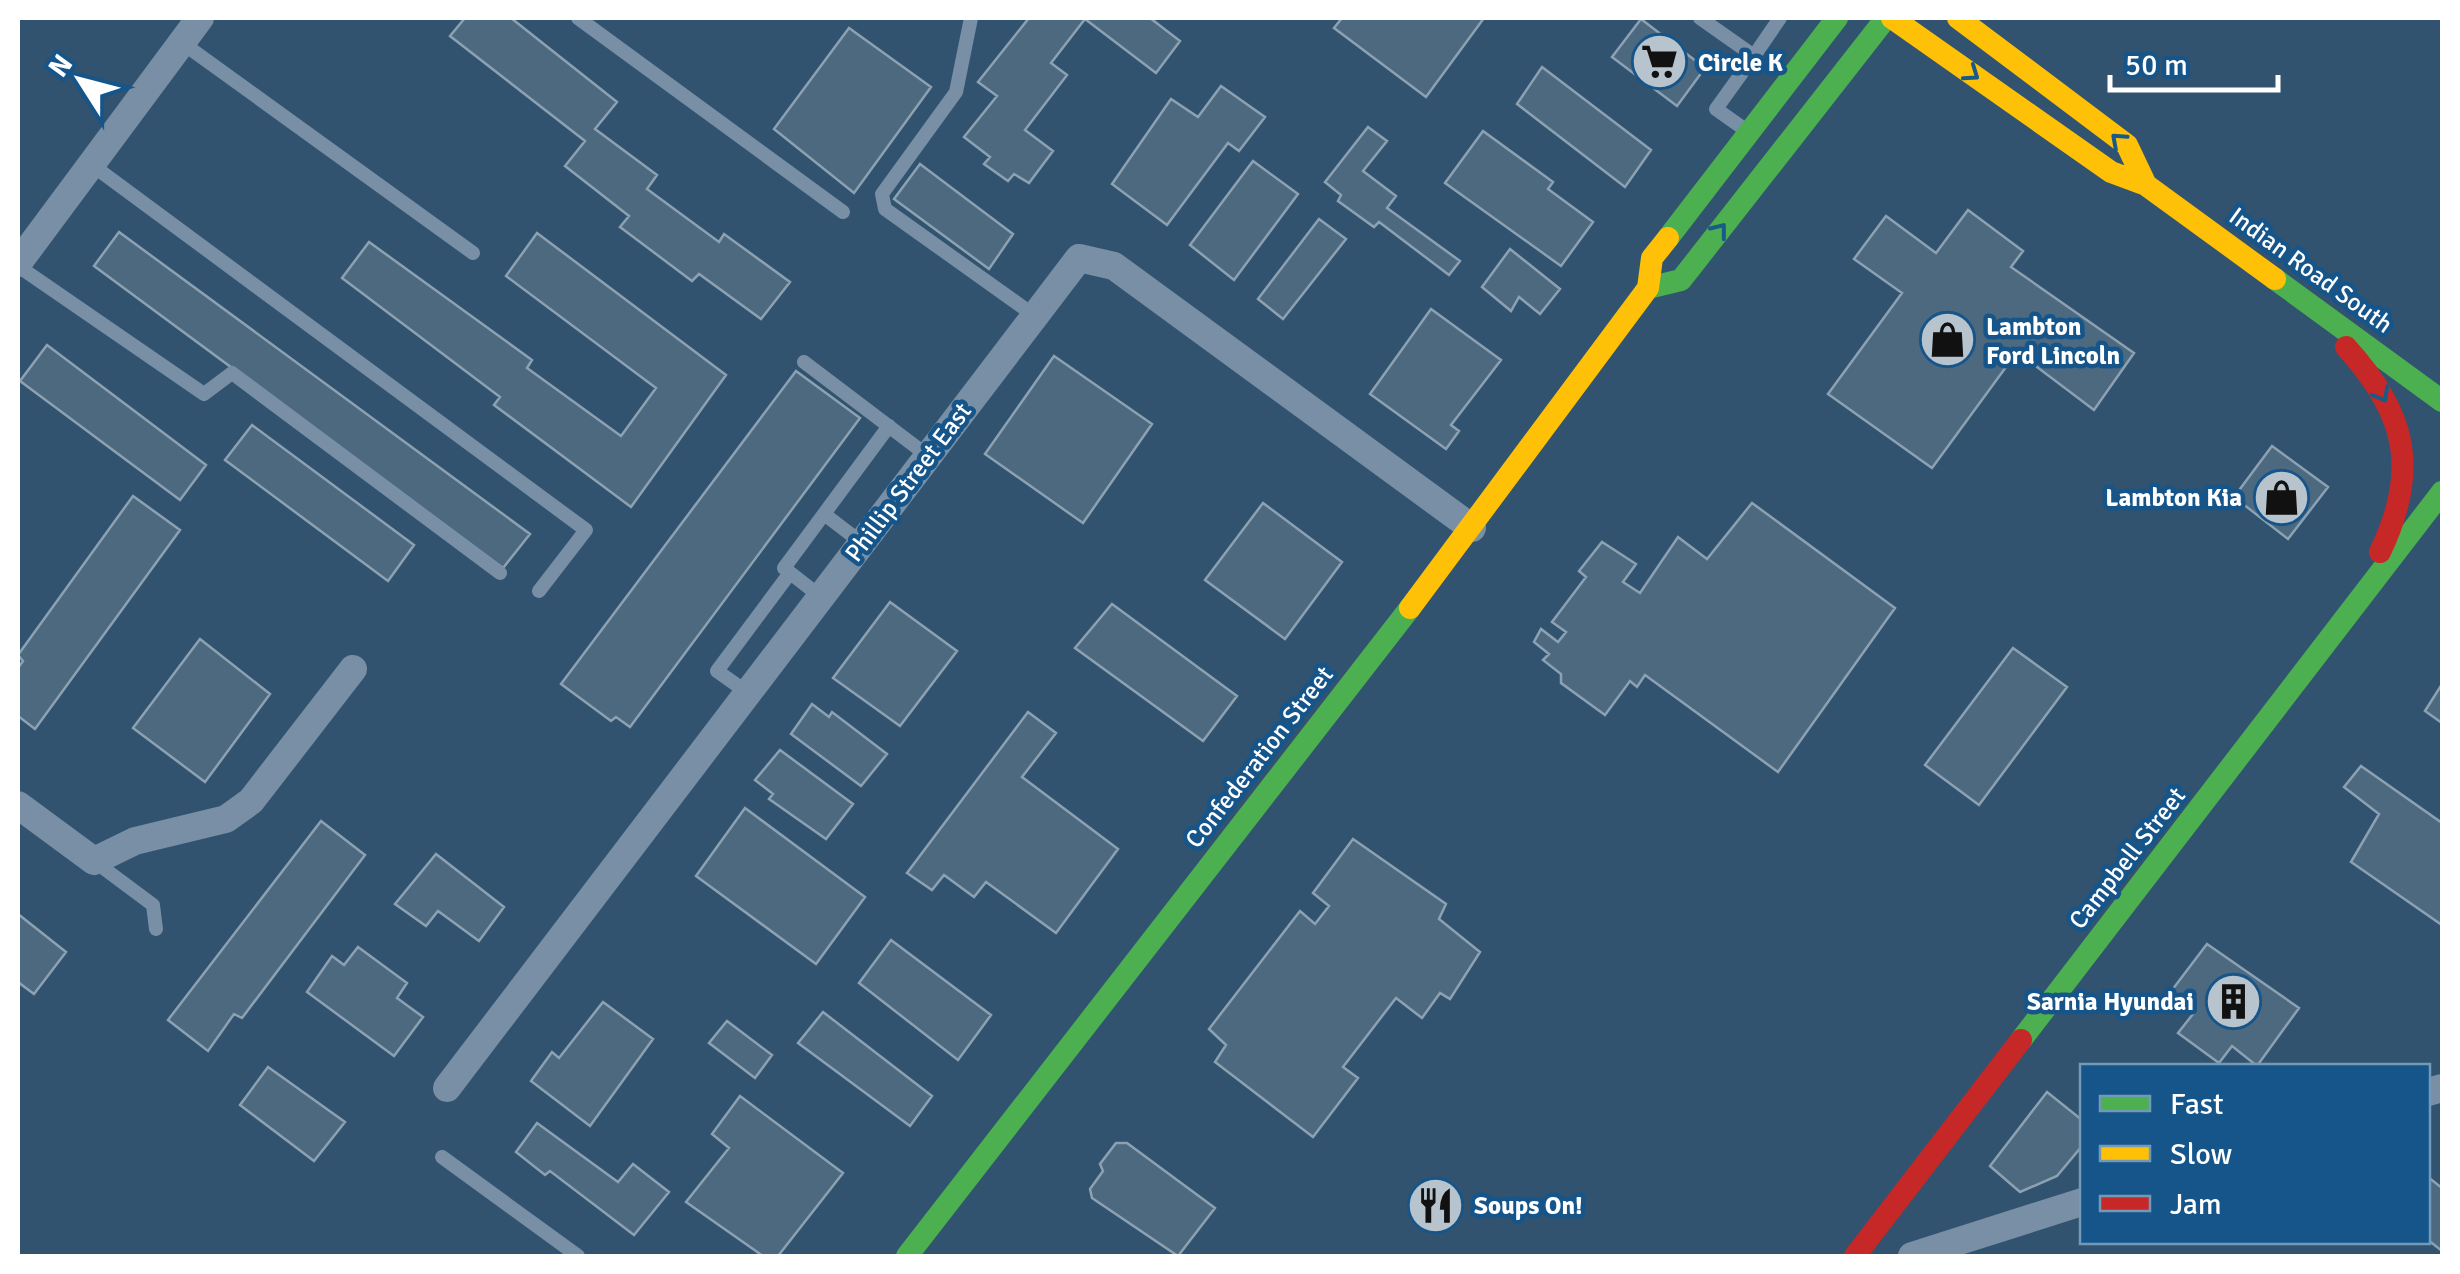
<svg xmlns="http://www.w3.org/2000/svg" width="2460" height="1274" font-family="Signika,sans-serif">
  <rect width="100%" height="100%" fill="#31536f"/>
  <!-- building -->
  <path fill="#4d6980" stroke="#8ca1b2" stroke-width="2.5" d="M 465,18 L 511,18 L 617,102 L 595,129 L 657,175 L 647,189 L 719,242 L 724,234 L 790,282 L 761,319 L 699,274 L 692,281 L 620,227 L 629,216 L 565,166 L 585,141 L 450,36 Z
    M 1029,18 L 1150,18 L 1180,41 L 1156,73 L 1085,19 L 1051,63 L 1067,75 L 1025,130 L 1053,151 L 1029,183 L 1014,174 L 1008,181 L 984,164 L 990,157 L 964,137 L 997,96 L 978,82 Z
    M 1342,18 L 1484,18 L 1426,97 L 1334,28 Z
    M 1641,19 L 1705,68 L 1677,106 L 1612,57 Z
    M 849,28 L 931,87 L 854,193 L 774,129 Z
    M 1542,67 L 1651,150 L 1625,187 L 1517,104 Z
    M 1221,86 L 1265,117 L 1239,151 L 1228,143 L 1167,225 L 1112,184 L 1171,99 L 1198,117 Z
    M 1368,127 L 1387,141 L 1363,171 L 1396,196 L 1387,208 L 1460,261 L 1449,275 L 1379,222 L 1374,227 L 1338,201 L 1341,195 L 1325,182 Z
    M 1483,131 L 1553,182 L 1548,189 L 1593,222 L 1561,266 L 1445,183 Z
    M 1253,161 L 1298,194 L 1234,280 L 1190,245 Z
    M 920,164 L 1013,234 L 989,269 L 894,199 Z
    M 1968,210 L 2023,251 L 2011,267 L 2134,353 L 2094,410 L 2017,352 L 1932,468 L 1828,394 L 1902,293 L 1854,259 L 1886,216 L 1936,253 Z
    M 1319,219 L 1346,239 L 1283,319 L 1258,299 Z
    M 119,232 L 530,534 L 503,568 L 94,266 Z
    M 537,233 L 726,375 L 631,507 L 494,405 L 500,397 L 342,278 L 369,242 L 532,360 L 527,368 L 621,436 L 656,388 L 506,276 Z
    M 1510,249 L 1560,289 L 1540,314 L 1519,297 L 1511,311 L 1482,287 Z
    M 1431,309 L 1501,360 L 1451,425 L 1459,431 L 1446,449 L 1370,394 Z
    M 47,345 L 206,465 L 180,500 L 20,381 Z
    M 1054,356 L 1152,424 L 1083,523 L 985,454 Z
    M 796,371 L 860,418 L 630,727 L 616,717 L 611,721 L 561,684 Z
    M 252,425 L 414,545 L 388,581 L 225,460 Z
    M 2272,446 L 2328,487 L 2288,539 L 2234,497 Z
    M 133,496 L 180,530 L 35,729 L 18,716 L 18,668 L 23,661 L 18,655 Z
    M 1263,503 L 1342,562 L 1285,639 L 1205,580 Z
    M 1752,503 L 1895,608 L 1778,772 L 1645,675 L 1637,687 L 1630,681 L 1605,715 L 1561,683 L 1561,674 L 1543,660 L 1549,654 L 1534,642 L 1541,629 L 1558,642 L 1566,632 L 1552,622 L 1586,577 L 1579,571 L 1602,542 L 1636,564 L 1623,582 L 1640,593 L 1678,537 L 1707,559 Z
    M 890,602 L 957,651 L 900,726 L 833,678 Z
    M 1112,604 L 1237,696 L 1203,741 L 1075,648 Z
    M 200,639 L 270,694 L 205,782 L 133,728 Z
    M 2013,648 L 2067,687 L 1979,805 L 1925,765 Z
    M 2442,684 L 2442,723 L 2425,711 Z
    M 812,704 L 829,717 L 832,712 L 887,754 L 861,786 L 791,734 Z
    M 1028,712 L 1056,733 L 1022,777 L 1118,849 L 1056,933 L 986,882 L 974,897 L 944,875 L 932,890 L 907,873 Z
    M 780,750 L 853,804 L 826,839 L 769,799 L 773,794 L 755,780 Z
    M 2361,766 L 2442,823 L 2442,925 L 2351,862 L 2379,814 L 2344,787 Z
    M 745,808 L 865,897 L 816,964 L 696,876 Z
    M 321,821 L 365,855 L 242,1018 L 234,1014 L 208,1051 L 168,1020 Z
    M 1353,839 L 1446,904 L 1439,919 L 1480,952 L 1450,999 L 1440,993 L 1422,1018 L 1396,998 L 1343,1067 L 1358,1078 L 1313,1137 L 1215,1062 L 1226,1045 L 1209,1029 L 1300,911 L 1315,924 L 1329,906 L 1313,893 Z
    M 436,854 L 504,907 L 479,941 L 438,911 L 426,926 L 395,904 Z
    M 18,914 L 66,952 L 34,994 L 18,982 Z
    M 891,940 L 991,1015 L 958,1060 L 859,983 Z
    M 2207,944 L 2299,1008 L 2257,1066 L 2232,1046 L 2219,1063 L 2178,1033 L 2193,1014 L 2169,994 Z
    M 358,947 L 407,983 L 397,998 L 423,1017 L 394,1056 L 307,992 L 332,956 L 344,965 Z
    M 603,1002 L 653,1039 L 590,1126 L 531,1081 L 552,1052 L 559,1058 Z
    M 823,1012 L 932,1096 L 910,1126 L 798,1043 Z
    M 727,1021 L 772,1055 L 755,1078 L 709,1043 Z
    M 268,1067 L 345,1122 L 314,1161 L 240,1105 Z
    M 2047,1092 L 2082,1120 L 2082,1146 L 2057,1176 L 2020,1192 L 1990,1166 Z
    M 740,1096 L 843,1173 L 778,1256 L 763,1256 L 686,1202 L 729,1148 L 712,1134 Z
    M 537,1123 L 618,1182 L 633,1164 L 669,1192 L 634,1235 L 550,1171 L 545,1175 L 516,1152 Z
    M 1116,1143 L 1127,1143 L 1215,1208 L 1178,1256 L 1092,1198 L 1090,1189 L 1103,1171 L 1100,1164 Z
    M 2428,1177 L 2442,1188 L 2442,1251 L 2428,1240 Z"/>
  <g fill="none" stroke-linecap="round" stroke-linejoin="round">
    <!-- lane -->
    <path stroke="#788fa5" stroke-width="14" d="M 578,18 L 843,212
      M 971,18 L 956,92 L 882,194 L 885,209 L 1035,316
      M 1700,18 L 1754,56 L 1716,109 L 1747,131
      M 181,42 L 473,253
      M 1754,56 L 1780,18
      M 92,165 L 586,530 L 539,591
      M 18,266 L 204,394 L 232,373 L 500,573
      M 804,362 L 928,456
      M 824,514 L 862,543
      M 821,597 L 784,568 L 889,426
      M 748,693 L 717,671 L 790,573
      M 94,861 L 153,905 L 156,929
      M 442,1157 L 578,1256"/>
    <!-- street -->
    <path stroke="#788fa5" stroke-width="28" d="M 18,263 L 200,18
      M 18,805 L 94,861 L 135,841 L 226,819 L 251,801 L 353,669
      M 447,1088 L 1079,258 L 1114,266 L 1472,528
      M 2428,1092 L 2442,1088
      M 1912,1256 L 2082,1202"/>
    <!-- fast -->
    <path stroke="#4caf50" stroke-width="22" d="M 1668,238 L 1837,18
      M 2275,279 L 2442,401
      M 1648,288 L 1681,280 L 1886,18
      M 2021,1040 L 2442,492
      M 907,1256 L 1410,608"/>
    <!-- slow -->
    <path stroke="#ffc107" stroke-width="22" d="M 1892,18 L 2111,172 L 2146,185 L 2275,279
      M 1958,18 L 2127,145 L 2146,185
      M 1410,608 L 1648,288 L 1652,258 L 1668,238"/>
    <!-- jam -->
    <path stroke="#c62828" stroke-width="22" d="M 2346,347 C 2406,413 2420,469 2380,552
      M 1855,1256 L 2021,1040"/>
  </g>
  <!-- one-way arrows -->
  <defs><path id="oneway-chevron" d="M-2-3.5L2.5 0L-2 3.5" fill="none" stroke-width="1.6" stroke-linecap="round" stroke-linejoin="round" transform="scale(2.5)"/></defs>
  <g stroke="#195a87">
    <use href="#oneway-chevron" transform="translate(1972 74) rotate(35)"/>
    <use href="#oneway-chevron" transform="translate(2118 140) rotate(-138)"/>
    <use href="#oneway-chevron" transform="translate(1720 230) rotate(-52)"/>
    <use href="#oneway-chevron" transform="translate(2382 395) rotate(61)"/>
  </g>
  <!-- icons -->
  <defs>
    <symbol id="supermarket-disc" viewBox="-11 -11 22 22"><circle r="9.5" fill="#b7c3cd" stroke="#16558a"/><path d="M-6-5.5h2.5l.6 2H6L4.5 2H-2.5L-4.4-4H-6ZM-1.5 3.2a1.3 1.3 0 1 0 .1 0ZM3 3.2a1.3 1.3 0 1 0 .1 0Z" fill="#111"/></symbol>
    <symbol id="shop-disc" viewBox="-11 -11 22 22"><circle r="9.5" fill="#b7c3cd" stroke="#16558a"/><path d="M-5-2.5h2.3a2.7 3.5 0 0 1 5.4 0H5L5.5 6h-11ZM-1.5-2.5h3a1.5 2.3 0 0 0-3 0Z" fill="#111"/></symbol>
    <symbol id="building-disc" viewBox="-11 -11 22 22"><circle r="9.5" fill="#b7c3cd" stroke="#16558a"/><path d="M-4-6H4V6H1V3H-1V6H-4ZM-2.5-4.3h1.7v1.8h-1.7ZM.8-4.3h1.7v1.8H.8ZM-2.5-1h1.7V.8h-1.7ZM.8-1h1.7V.8H.8Z" fill="#111"/></symbol>
    <symbol id="restaurant-disc" viewBox="-11 -11 22 22"><circle r="9.5" fill="#b7c3cd" stroke="#16558a"/><path d="M-5-6h1v4h1v-4h1v4h1v-4h1v5L-1.5 .5V6h-2V.5L-5-1ZM5-6V6H3V1.5H1.5Q1.5-4 5-6Z" fill="#111"/></symbol>
  </defs>
  <g fill-rule="evenodd">
    <use href="#supermarket-disc" x="1628" y="30" width="63" height="63"/>
    <use href="#shop-disc" x="1916" y="308" width="63" height="63"/>
    <use href="#shop-disc" x="2250" y="466" width="63" height="63"/>
    <use href="#building-disc" x="2202" y="970" width="63" height="63"/>
    <use href="#restaurant-disc" x="1404" y="1174" width="63" height="63"/>
  </g>
  <g text-anchor="middle" dominant-baseline="central" stroke-width="9" stroke-linejoin="round" paint-order="stroke">
    <!-- poi labels -->
    <g font-size="25" font-weight="bold" fill="#fff" stroke="#16558a" text-anchor="start">
      <text x="1698" y="62">Circle K</text>
      <text x="1986" y="326">Lambton<tspan x="1986" dy="29">Ford Lincoln</tspan></text>
      <text x="2242" y="497" text-anchor="end">Lambton Kia</text>
      <text x="2194" y="1001" text-anchor="end">Sarnia Hyundai</text>
      <text x="1474" y="1205">Soups On!</text>
    </g>
    <!-- street labels -->
    <g font-size="25" fill="#fff" stroke="#16558a">
      <text transform="translate(2311 270) rotate(36)">Indian Road South</text>
      <text transform="translate(908 482) rotate(-53)">Phillip Street East</text>
      <text transform="translate(1259 757) rotate(-52)">Confederation Street</text>
      <text transform="translate(2127 858) rotate(-52)">Campbell Street</text>
    </g>
  </g>
  <!-- border -->
  <rect width="2460" height="1274" fill="none" stroke="#ffffff" stroke-width="40"/>
  <!-- legend -->
  <rect x="2080" y="1064" width="350" height="180" fill="#16558a" stroke="#7399b9" stroke-width="2.5"/>
  <rect x="2100" y="1096" width="50" height="15" fill="#4caf50" stroke="#7399b9" stroke-width="2.5"/>
  <text x="2170" y="1114" font-size="30" fill="#ffffff">Fast</text>
  <rect x="2100" y="1146" width="50" height="15" fill="#ffc107" stroke="#7399b9" stroke-width="2.5"/>
  <text x="2170" y="1164" font-size="30" fill="#ffffff">Slow</text>
  <rect x="2100" y="1196" width="50" height="15" fill="#c62828" stroke="#7399b9" stroke-width="2.5"/>
  <text x="2170" y="1214" font-size="30" fill="#ffffff">Jam</text>
  <!-- north arrow -->
  <g transform="translate(80 80) rotate(306)" stroke="#16558a" stroke-width="8" paint-order="stroke">
  <path d="M0-8L18 38L0 25L-18 38Z" fill="#ffffff"/>
  <text y="-15" font-size="28" font-weight="bold" text-anchor="middle" fill="#ffffff">N</text>
  </g>
  <!-- scale -->
  <path d="M2110 75v15h168v-15" fill="none" stroke="#ffffff" stroke-width="5"/>
  <text x="2125" y="75" font-size="30" fill="#ffffff" stroke="#16558a" stroke-width="8" paint-order="stroke">50 m</text>
</svg>
